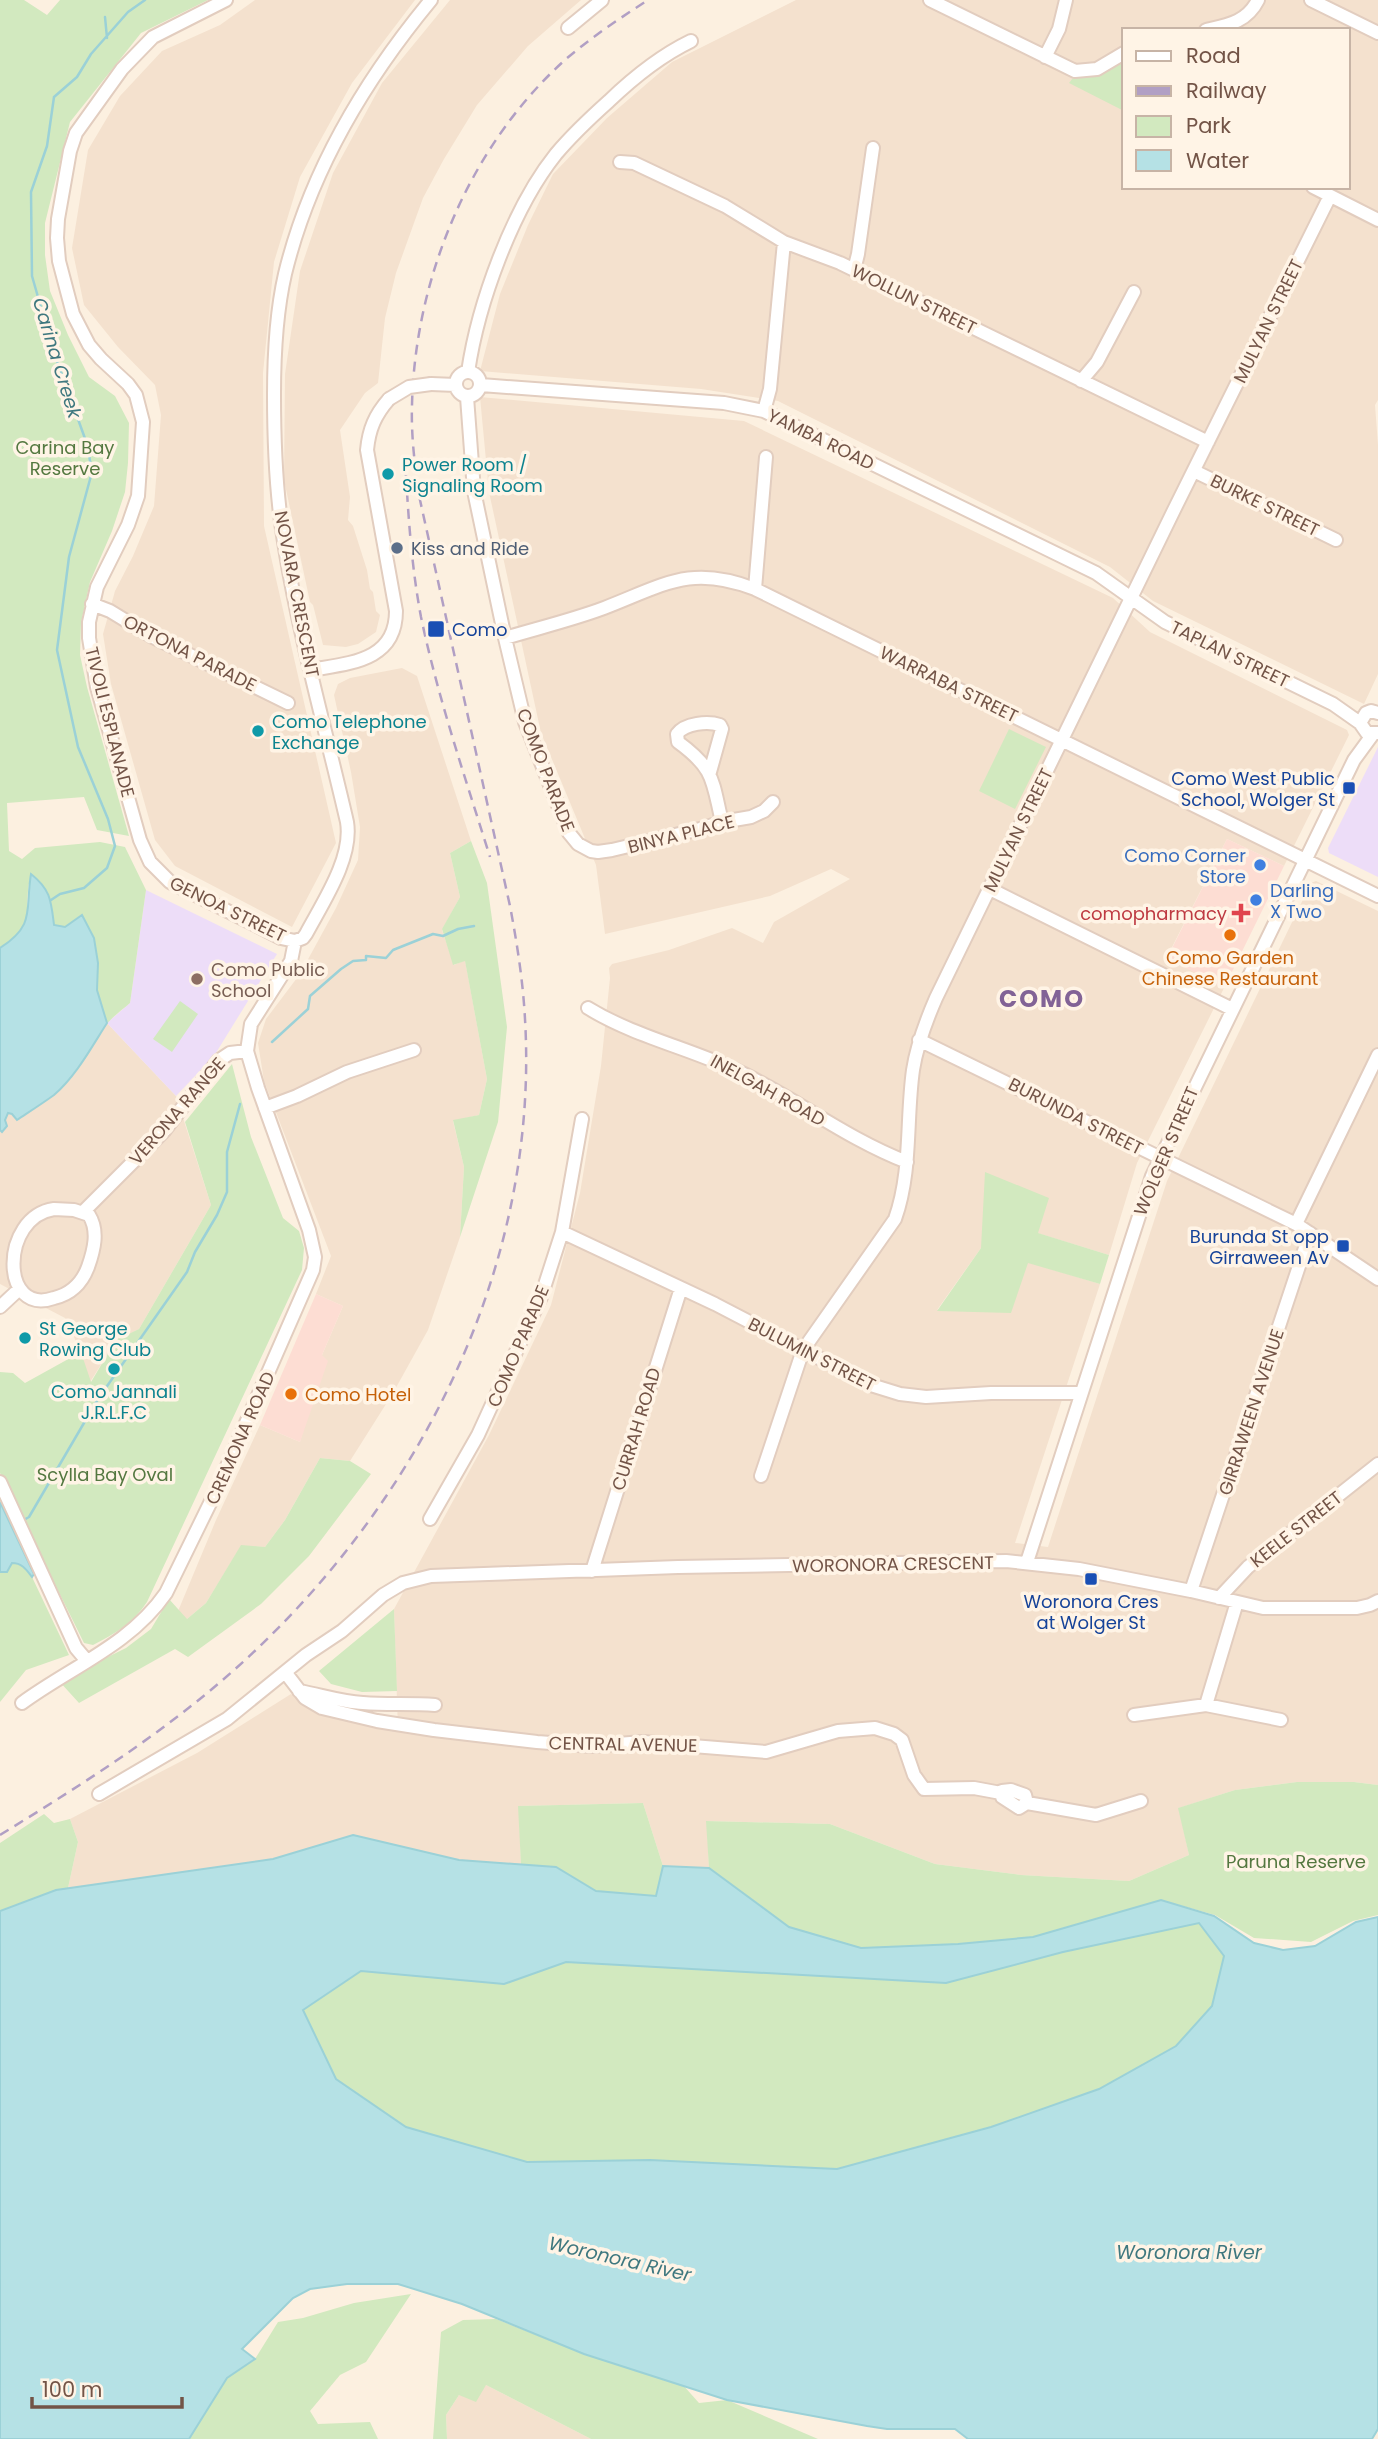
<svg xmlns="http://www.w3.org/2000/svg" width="1378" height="2439" font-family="Poppins,sans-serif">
  <rect width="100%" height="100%" fill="#fcf0e0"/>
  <!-- residential -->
  <path fill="#f4e1ce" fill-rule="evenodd" d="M 255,0 L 415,0 L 352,83 L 300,177 L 274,262 L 263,373 L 264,526 L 336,843 L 292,927 L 175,866 L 155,840 L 111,684 L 103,634 L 115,591 L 133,556 L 154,506 L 161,415 L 155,385 L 118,347 L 84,305 L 72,248 L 88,150 L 120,96 L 162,51 L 220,25 Z
    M 450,0 L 581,0 L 528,46 L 477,105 L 444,159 L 423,198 L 396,273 L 385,318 L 378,383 L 365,393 L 340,430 L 350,497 L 348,520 L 353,526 L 367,570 L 370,589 L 373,592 L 376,611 L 380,615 L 376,632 L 358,644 L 346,647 L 323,645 L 313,605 L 310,602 L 284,480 L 285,374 L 300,271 L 333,173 L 382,83 Z
    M 796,0 L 1378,0 L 1378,400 L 1375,405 L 1378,445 L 1378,674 L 1364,704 L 1153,601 L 1110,567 L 778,401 L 701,389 L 480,371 L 500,294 L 528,225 L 553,174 L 607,118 L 672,62 ZM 1124,30 L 1348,30 L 1348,187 L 1124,187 Z
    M 480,397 L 744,421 L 1113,598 L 1150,632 L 1347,730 L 1349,735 L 1284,866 L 1227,839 L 1167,957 L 1224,988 L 1137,1163 L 1109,1255 L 1037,1233 L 981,1248 L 937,1310 L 1028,1262 L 1100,1284 L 1015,1543 L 1048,1547 L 1167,1181 L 1311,883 L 1316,881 L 1378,911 L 1378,1785 L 1354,1782 L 1297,1782 L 1235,1790 L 1179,1808 L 1189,1855 L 1129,1881 L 1021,1875 L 935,1864 L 830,1824 L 707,1821 L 709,1868 L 663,1866 L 643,1803 L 519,1806 L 521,1865 L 459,1860 L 353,1835 L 273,1859 L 68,1888 L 78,1842 L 70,1819 L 197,1753 L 291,1694 L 315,1711 L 398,1732 L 394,1609 L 489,1435 L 551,1305 L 580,1193 L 601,1066 L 610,978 L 609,968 L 612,964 L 669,950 L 732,928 L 763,943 L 774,922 L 850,879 L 831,869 L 770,896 L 605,934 L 596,865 L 541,733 L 489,492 Z
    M 402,668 L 417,676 L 471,841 L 450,853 L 460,897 L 442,930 L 454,965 L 465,960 L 487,1079 L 479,1115 L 453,1121 L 464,1167 L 460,1237 L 428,1330 L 393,1393 L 350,1461 L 320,1458 L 285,1520 L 265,1547 L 241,1546 L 206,1603 L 187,1619 L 171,1628 L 216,1520 L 260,1425 L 300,1442 L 322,1355 L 343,1306 L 316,1294 L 331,1256 L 264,1081 L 258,1043 L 266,1019 L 300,974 L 336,908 L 358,860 L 360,827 L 351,772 L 334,695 L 338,684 L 350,678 Z
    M 107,1023 L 176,1096 L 211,1205 L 139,1329 L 116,1341 L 90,1382 L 81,1352 L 65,1318 L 0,1284 L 0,1130 L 2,1132 L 8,1113 L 37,1107 L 41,1101 L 53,1096 L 83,1061 Z
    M 486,2385 L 591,2439 L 447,2439 L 446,2415 L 459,2395 Z"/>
  <!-- commercial -->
  <path fill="#fdddd3" d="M 1227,839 L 1284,866 L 1224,988 L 1167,958 Z
    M 316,1294 L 343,1306 L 322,1355 L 328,1361 L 300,1442 L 260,1425 Z"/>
  <!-- education -->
  <path fill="#edddf8" d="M 1378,747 L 1378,877 L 1329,853 L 1328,848 Z
    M 146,890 L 277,954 L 214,1056 L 176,1096 L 107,1023 L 130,1003 Z"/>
  <!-- green -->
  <path fill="#d2e9bf" d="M 0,0 L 24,0 L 47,15 L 60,0 L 208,0 L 141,33 L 70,122 L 45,223 L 45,255 L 50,291 L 68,335 L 89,377 L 115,396 L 129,423 L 128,463 L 125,492 L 112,531 L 90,582 L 81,623 L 80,655 L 87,687 L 129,836 L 97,830 L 84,797 L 7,803 L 9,851 L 22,859 L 35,848 L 100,842 L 125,847 L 146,890 L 130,1003 C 122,1010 112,1017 106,1025 C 97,1037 91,1051 82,1063 C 64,1087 42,1104 17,1120 L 12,1114 L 8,1113 L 5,1120 L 7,1126 L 2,1132 L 0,1130 L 81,915 L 65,927 L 54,925 C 51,901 51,890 31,874 C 21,913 40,920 0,948 Z
    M 1124,58 L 1124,111 L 1069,83 L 1073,78 C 1095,79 1107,69 1124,58 Z
    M 1009,729 L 1046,747 L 1015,809 L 979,791 Z
    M 471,841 L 487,883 L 507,1027 L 498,1122 L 460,1237 L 464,1167 L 453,1120 L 479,1115 L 487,1079 L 465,961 L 453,965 L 442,929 L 460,897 L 450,853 Z
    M 180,1001 L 198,1014 L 172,1052 L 153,1039 Z
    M 232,1064 L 251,1137 L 283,1218 L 299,1231 L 304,1248 L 302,1270 L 147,1602 C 133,1623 115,1634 93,1645 L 84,1643 L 0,1473 L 0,1372 L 13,1373 L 25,1383 L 81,1352 L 91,1382 L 116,1340 L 139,1329 L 211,1205 L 185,1122 Z
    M 985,1172 L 1049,1198 L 1038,1233 L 1109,1255 L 1100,1284 L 1028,1263 L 1011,1313 L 937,1311 L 981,1248 Z
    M 320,1458 L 350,1461 L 371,1474 L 309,1556 L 261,1604 L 188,1657 L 175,1649 L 79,1703 L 59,1681 L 126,1648 L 151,1629 L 169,1599 L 187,1619 L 206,1603 L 241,1545 L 265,1547 L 285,1520 Z
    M 12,1563 L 23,1565 L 32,1577 L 69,1655 L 26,1670 L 0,1702 L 0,1572 L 7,1572 Z
    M 394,1609 L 397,1691 L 362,1692 L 331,1684 L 319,1671 Z
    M 1297,1782 L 1354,1782 L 1378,1785 L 1378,1915 L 1353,1921 L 1311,1942 L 1254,1938 L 1215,1915 L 1161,1900 L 1033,1937 L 958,1944 L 861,1948 L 789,1927 L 709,1868 L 706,1821 L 830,1824 L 935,1864 L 1021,1875 L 1129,1881 L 1189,1855 L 1178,1808 L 1235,1790 Z
    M 643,1803 L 663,1866 L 657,1896 L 596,1891 L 556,1867 L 521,1865 L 518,1806 Z
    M 44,1814 L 54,1823 L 70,1819 L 78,1842 L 68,1888 L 56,1890 L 0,1911 L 0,1843 Z
    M 1199,1922 L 1224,1956 L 1212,2006 L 1176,2046 L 1099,2089 L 991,2127 L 837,2169 L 650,2160 L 527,2162 L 406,2127 L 336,2079 L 303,2010 L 361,1971 L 504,1984 L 566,1962 L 946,1983 L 1063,1952 Z
    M 411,2294 L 366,2362 L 340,2375 L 310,2411 L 318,2424 L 370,2422 L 378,2439 L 189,2439 L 227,2378 L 255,2359 L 278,2322 L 303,2318 L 354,2303 Z
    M 496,2319 L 584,2354 L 683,2385 L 699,2403 L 727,2400 L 818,2439 L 591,2439 L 486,2385 L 476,2402 L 459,2395 L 446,2415 L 447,2439 L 433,2439 L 441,2332 L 463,2320 Z"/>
  <!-- water -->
  <path fill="#b5e1e5" stroke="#9bd1d7" stroke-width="2" fill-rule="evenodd" d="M 31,874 C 51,890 51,901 54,925 L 65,927 L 82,915 L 94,938 L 98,963 L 97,990 L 107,1023 C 91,1048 76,1076 54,1095 C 43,1103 29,1112 17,1120 L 12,1114 L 8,1113 L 5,1120 L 7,1126 L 2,1132 L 0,1130 L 0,948 C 36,925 25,910 31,874 Z
    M 0,1502 L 34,1574 L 32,1577 C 26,1569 22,1563 12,1563 L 7,1572 L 0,1572 Z
    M 353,1835 L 459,1860 L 556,1867 L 596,1891 L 656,1896 L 663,1866 L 709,1868 L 789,1927 L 861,1948 L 958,1944 L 1033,1937 L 1161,1900 L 1214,1916 L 1254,1943 L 1283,1950 L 1315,1946 L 1356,1922 L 1378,1917 L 1378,2429 L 1372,2439 L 968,2439 L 955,2429 L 887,2429 L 867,2426 L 727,2400 L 584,2354 L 462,2304 L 398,2284 L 347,2284 L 310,2289 L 293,2298 L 242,2349 L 255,2359 L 227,2378 L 189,2439 L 0,2439 L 0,1911 L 56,1890 L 273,1859 ZM 1199,1923 L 1224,1956 L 1212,2006 L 1176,2046 L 1099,2089 L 991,2127 L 837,2169 L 650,2160 L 527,2162 L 406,2127 L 336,2079 L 303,2010 L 361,1971 L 504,1984 L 566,1962 L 946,1983 L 1063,1952 Z"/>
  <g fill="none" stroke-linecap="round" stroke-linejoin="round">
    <!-- stream -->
    <path stroke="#9bd1d7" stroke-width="2.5" d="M 105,17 L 107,38
      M 51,900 L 60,894 L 84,888 L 107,868 L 115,846 L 108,819 L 78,747 L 57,650 L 69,557 L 92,472 L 87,444 L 54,353 L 32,276 L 31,192 L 47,146 L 54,97 L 77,77 L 91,54 L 128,12 L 145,0
      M 272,1042 L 308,1009 L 310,996 L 341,969 L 353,961 L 366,960 L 366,956 L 386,958 L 393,950 L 433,934 L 443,936 L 458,929 L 474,926
      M 22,1521 L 29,1517 L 98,1399 L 187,1272 L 195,1252 L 217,1215 L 227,1192 L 227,1152 L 240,1104"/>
    <defs>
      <path id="minor" d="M 226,0 L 153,37 L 122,69 L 76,133 L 70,151 L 58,219 L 57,238 L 59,261 L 73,314 L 89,345 L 101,359 L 128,384 L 136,395 L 143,422 L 138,496 L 128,525 L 97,587 L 89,622 L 89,638 L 97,687 L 140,840 L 150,862 L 170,882 L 281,938 L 295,941
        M 930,0 L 1075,71 L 1097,69 L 1124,53
        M 1311,0 L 1378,33
        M 568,28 L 602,0
        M 1206,30 C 1228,25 1247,22 1258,0
        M 1045,57 L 1059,29 L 1066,0
        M 620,162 L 634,163 L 725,206 L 784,242 L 840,263 L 1208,442
        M 1313,187 L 1378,220
        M 854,270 L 858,254 L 873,148
        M456 384a12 12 0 1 1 24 0a12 12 0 1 1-24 0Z
        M 468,372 C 478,304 512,209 556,154 C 572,135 590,118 609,101 C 634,77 660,56 691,41
        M 1081,381 L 1097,362 L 1134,292
        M 431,384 L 456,385
        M 481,385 L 724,403 L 764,411 L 1096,573 L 1165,622 L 1333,704 L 1360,723
        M 467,397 L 474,491 L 505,638 L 525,722 L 569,833 L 578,844 L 591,851 L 598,852 L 612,850 L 700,829 L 722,822 L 751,817 L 764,811 L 773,802
        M 764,411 L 770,389 L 784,242
        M 1194,471 L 1336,540
        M 755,589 L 766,457
        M 92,604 L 110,611 L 151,636 L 288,703
        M 505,638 C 538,628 572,620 604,608 C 664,585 690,564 755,589 L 1378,896
        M 311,670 C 350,663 396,661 396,611 L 367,450 C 369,429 375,415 389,399
        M 1378,713 L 1371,711 L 1366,713 L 1360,723 L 1367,733 L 1378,733
        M 710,772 L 722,729 L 720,725 C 708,721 685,723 677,734 L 678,742 C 715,769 712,780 722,822
        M 990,889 L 1232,1009
        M 588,1008 C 637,1038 694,1049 746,1075 C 802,1103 848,1139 907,1162
        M 919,1040 L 1296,1224 L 1378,1279
        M 265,1108 L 297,1096 L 347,1072 L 414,1050
        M 54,1209 L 74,1210 L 89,1215 C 99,1231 94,1250 88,1267 C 82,1283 71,1294 54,1298 C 0,1317 0,1217 54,1209 Z
        M 83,1212 L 165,1130 L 218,1061 L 230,1053 L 247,1051
        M 1296,1224 L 1378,1055
        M 562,1232 L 715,1304 L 871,1385 L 900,1394 L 926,1397 L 991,1393 L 1081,1393
        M 0,1307 L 15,1293
        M 761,1476 L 803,1350 L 895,1219 C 912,1171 906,1120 913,1070 C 917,1044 926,1021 936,998 L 1173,512 L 1330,196
        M 0,1482 L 76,1648 L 87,1661
        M 430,1519 L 478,1435 L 541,1297 L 562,1232 L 582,1119
        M 1027,1562 L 1152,1176 L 1354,760 L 1373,734
        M 592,1571 L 681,1288
        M 1191,1591 L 1310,1233
        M 1219,1598 L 1248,1567 L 1378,1464
        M 285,1672 L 305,1698 L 322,1708 L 377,1721 L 434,1730 L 537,1742 L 592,1746 L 643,1742 L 766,1752 L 838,1731 L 875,1728 L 894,1734 L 902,1740 L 914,1775 L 924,1789 L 974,1788 L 1001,1793 L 1002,1791 L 1011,1790 L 1025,1795 L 1027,1803
        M 299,1691 C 321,1695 341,1702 363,1703 C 387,1705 411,1703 435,1705
        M 22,1703 C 71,1667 130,1645 166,1593 L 218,1487 L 313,1270 L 315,1257 L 309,1230 L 258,1088 L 247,1051 L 251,1024 L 291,961 L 295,941 L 303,938 L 306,934 C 323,902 353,858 347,822 C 326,731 300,640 285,548 C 276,498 274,446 274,395 C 274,355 276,313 285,274 C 310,171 364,81 431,0
        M 1206,1705 L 1237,1602
        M 1134,1715 L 1206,1705 L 1281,1720
        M 1001,1793 L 1002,1797 L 1019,1808 L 1027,1803 L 1096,1815 L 1141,1801
        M 99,1794 L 227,1719 L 306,1655 L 342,1631 L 383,1595 L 403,1583 L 431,1576 L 678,1567 L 1006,1561 L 1079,1569 L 1191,1591 L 1263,1608 L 1357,1608 L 1370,1605 L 1378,1601"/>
    </defs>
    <!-- minor casing -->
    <use href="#minor" stroke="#e2cdbf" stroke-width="16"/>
    <!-- minor -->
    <use href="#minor" stroke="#fff" stroke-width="12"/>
    <!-- rail -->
    <path stroke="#b19fc4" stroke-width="2.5" stroke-dasharray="10 7" stroke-linecap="butt" d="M 405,458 C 408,511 411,564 421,617 C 438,698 465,777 490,857
      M 0,1835 C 91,1779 181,1722 259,1647 C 428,1485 539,1257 525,1019 C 523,981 517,943 510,906 L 420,500 C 415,468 411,437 412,405 C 415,277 470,145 566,59 C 592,37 620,18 648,0"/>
    <defs>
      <path id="minor-bridge" d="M 389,399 L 409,387 L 431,384"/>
    </defs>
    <!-- minor-bridge casing -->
    <use href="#minor-bridge" stroke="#e2cdbf" stroke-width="16" stroke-linecap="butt"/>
    <!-- minor-bridge -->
    <use href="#minor-bridge" stroke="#fff" stroke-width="12"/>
  </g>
  <!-- markers -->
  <g fill="#0f9aa8" stroke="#fff4e6" stroke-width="2.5">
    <circle cx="388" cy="474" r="7"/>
    <circle cx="258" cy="731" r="7"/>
    <circle cx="25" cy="1338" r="7"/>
    <circle cx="114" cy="1369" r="7"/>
  </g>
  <circle fill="#5c6f8a" stroke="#fff4e6" stroke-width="2.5" cx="397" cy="548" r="7"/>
  <g fill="#1a4fb4" stroke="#fff4e6" stroke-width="2.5">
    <rect x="427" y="620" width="18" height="18" rx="3.5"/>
    <rect x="1342" y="781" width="14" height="14" rx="3.5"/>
    <rect x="1336" y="1239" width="14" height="14" rx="3.5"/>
    <rect x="1084" y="1572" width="14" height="14" rx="3.5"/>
  </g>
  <g fill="#3f7fe0" stroke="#fff4e6" stroke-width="2.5">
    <circle cx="1260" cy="865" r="7"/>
    <circle cx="1256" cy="900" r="7"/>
  </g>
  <path fill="#e0444e" stroke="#fff4e6" stroke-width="2.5" d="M1237.5 902.5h7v7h7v7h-7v7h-7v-7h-7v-7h7z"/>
  <g fill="#e8710a" stroke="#fff4e6" stroke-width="2.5">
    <circle cx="1230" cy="935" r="7"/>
    <circle cx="291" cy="1394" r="7"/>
  </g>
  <circle fill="#8d6e63" stroke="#fff4e6" stroke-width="2.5" cx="197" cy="979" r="7"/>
  <g text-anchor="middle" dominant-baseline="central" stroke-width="7" stroke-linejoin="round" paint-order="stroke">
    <!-- street labels -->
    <g font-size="18" fill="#735447" stroke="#fff4e6">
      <text transform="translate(914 299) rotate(26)">WOLLUN STREET</text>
      <text transform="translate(1268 321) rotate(-64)">MULYAN STREET</text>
      <text transform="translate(821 439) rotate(26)">YAMBA ROAD</text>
      <text transform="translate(1265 505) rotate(26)">BURKE STREET</text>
      <text transform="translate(297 594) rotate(79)">NOVARA CRESCENT</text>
      <text transform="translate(190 653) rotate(27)">ORTONA PARADE</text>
      <text transform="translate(1230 654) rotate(26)">TAPLAN STREET</text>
      <text transform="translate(949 684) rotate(26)">WARRABA STREET</text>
      <text transform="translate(110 722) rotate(76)">TIVOLI ESPLANADE</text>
      <text transform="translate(546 770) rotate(69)">COMO PARADE</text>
      <text transform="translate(1018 830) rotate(-64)">MULYAN STREET</text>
      <text transform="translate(681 834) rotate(-14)">BINYA PLACE</text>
      <text transform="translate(228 909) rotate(26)">GENOA STREET</text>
      <text transform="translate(768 1090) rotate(29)">INELGAH ROAD</text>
      <text transform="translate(177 1111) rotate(-49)">VERONA RANGE</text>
      <text transform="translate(1076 1116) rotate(27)">BURUNDA STREET</text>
      <text transform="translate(1166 1151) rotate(-67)">WOLGER STREET</text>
      <text transform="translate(518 1346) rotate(-67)">COMO PARADE</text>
      <text transform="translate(812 1354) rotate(27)">BULUMIN STREET</text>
      <text transform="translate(1251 1412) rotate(-72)">GIRRAWEEN AVENUE</text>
      <text transform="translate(636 1429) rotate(-73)">CURRAH ROAD</text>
      <text transform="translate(240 1438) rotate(-66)">CREMONA ROAD</text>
      <text transform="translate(1296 1529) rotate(-38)">KEELE STREET</text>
      <text transform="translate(893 1564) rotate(-1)">WORONORA CRESCENT</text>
      <text transform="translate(623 1744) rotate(1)">CENTRAL AVENUE</text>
    </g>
    <!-- park labels -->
    <g font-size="18" fill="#547840" stroke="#fff4e6">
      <text x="65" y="447">Carina Bay<tspan x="65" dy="21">Reserve</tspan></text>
      <text x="105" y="1474">Scylla Bay Oval</text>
      <text x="1296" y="1861">Paruna Reserve</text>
    </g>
    <!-- culture labels -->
    <g font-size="18" fill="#0d838f" stroke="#fff4e6" text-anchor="start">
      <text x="402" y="464">Power Room /<tspan x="402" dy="21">Signaling Room</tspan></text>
      <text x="272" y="721">Como Telephone<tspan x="272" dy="21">Exchange</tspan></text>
      <text x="39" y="1328">St George<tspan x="39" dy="21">Rowing Club</tspan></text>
      <text x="114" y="1391" text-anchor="middle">Como Jannali<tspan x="114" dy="21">J.R.L.F.C</tspan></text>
    </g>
    <!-- service labels -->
    <g font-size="18" fill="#4e5e75" stroke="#fff4e6" text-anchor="start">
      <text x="411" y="548">Kiss and Ride</text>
    </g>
    <!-- transit labels -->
    <g font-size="18" fill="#164399" stroke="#fff4e6" text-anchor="end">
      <text x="452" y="629" text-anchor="start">Como</text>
      <text x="1335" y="778">Como West Public<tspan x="1335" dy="21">School, Wolger St</tspan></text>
      <text x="1329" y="1236">Burunda St opp<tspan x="1329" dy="21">Girraween Av</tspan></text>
      <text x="1091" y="1601" text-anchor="middle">Woronora Cres<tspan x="1091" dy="21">at Wolger St</tspan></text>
    </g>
    <!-- shop labels -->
    <g font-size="18" fill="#366cbe" stroke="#fff4e6" text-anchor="end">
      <text x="1246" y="855">Como Corner<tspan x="1246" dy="21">Store</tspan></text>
      <text x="1270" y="890" text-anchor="start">Darling<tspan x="1270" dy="21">X Two</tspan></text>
    </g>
    <!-- health labels -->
    <g font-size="18" fill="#be3a42" stroke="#fff4e6" text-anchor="end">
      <text x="1227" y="913">comopharmacy</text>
    </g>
    <!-- food labels -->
    <g font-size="18" fill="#c56008" stroke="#fff4e6">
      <text x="1230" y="957">Como Garden<tspan x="1230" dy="21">Chinese Restaurant</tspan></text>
      <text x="305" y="1394" text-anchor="start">Como Hotel</text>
    </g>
    <!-- education labels -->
    <g font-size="18" fill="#785e54" stroke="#fff4e6" text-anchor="start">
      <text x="211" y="969">Como Public<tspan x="211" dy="21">School</tspan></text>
    </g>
    <!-- water labels -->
    <g font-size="19" font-style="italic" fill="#3f787f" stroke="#fff4e6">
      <text transform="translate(57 358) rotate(73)">Carina Creek</text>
      <text x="1189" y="2252">Woronora River</text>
      <text transform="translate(620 2259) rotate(13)">Woronora River</text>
    </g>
    <!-- district labels -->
    <g font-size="24" font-weight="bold" letter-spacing="2" fill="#826396" stroke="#fff4e6">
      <text x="1042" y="998">COMO</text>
    </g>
  </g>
  <!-- legend -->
  <rect x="1122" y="28" width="228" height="161" fill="#fff4e6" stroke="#c7b4a6" stroke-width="2"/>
  <rect x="1136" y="51" width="35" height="10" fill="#ffffff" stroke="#c7b4a6" stroke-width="2"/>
  <text x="1186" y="63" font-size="21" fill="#735447">Road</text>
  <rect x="1136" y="86" width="35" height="10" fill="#b19fc4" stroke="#c7b4a6" stroke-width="2"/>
  <text x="1186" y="98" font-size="21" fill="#735447">Railway</text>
  <rect x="1136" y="116" width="35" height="21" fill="#d2e9bf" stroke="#c7b4a6" stroke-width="2"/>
  <text x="1186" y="133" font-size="21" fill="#735447">Park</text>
  <rect x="1136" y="150" width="35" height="21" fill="#b5e1e5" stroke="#c7b4a6" stroke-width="2"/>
  <text x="1186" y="168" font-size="21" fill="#735447">Water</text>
  <!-- scale -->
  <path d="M32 2397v10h150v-10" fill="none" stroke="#735447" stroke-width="3.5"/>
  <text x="42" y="2397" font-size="21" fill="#735447" stroke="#fff4e6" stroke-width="5" paint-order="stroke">100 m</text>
</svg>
